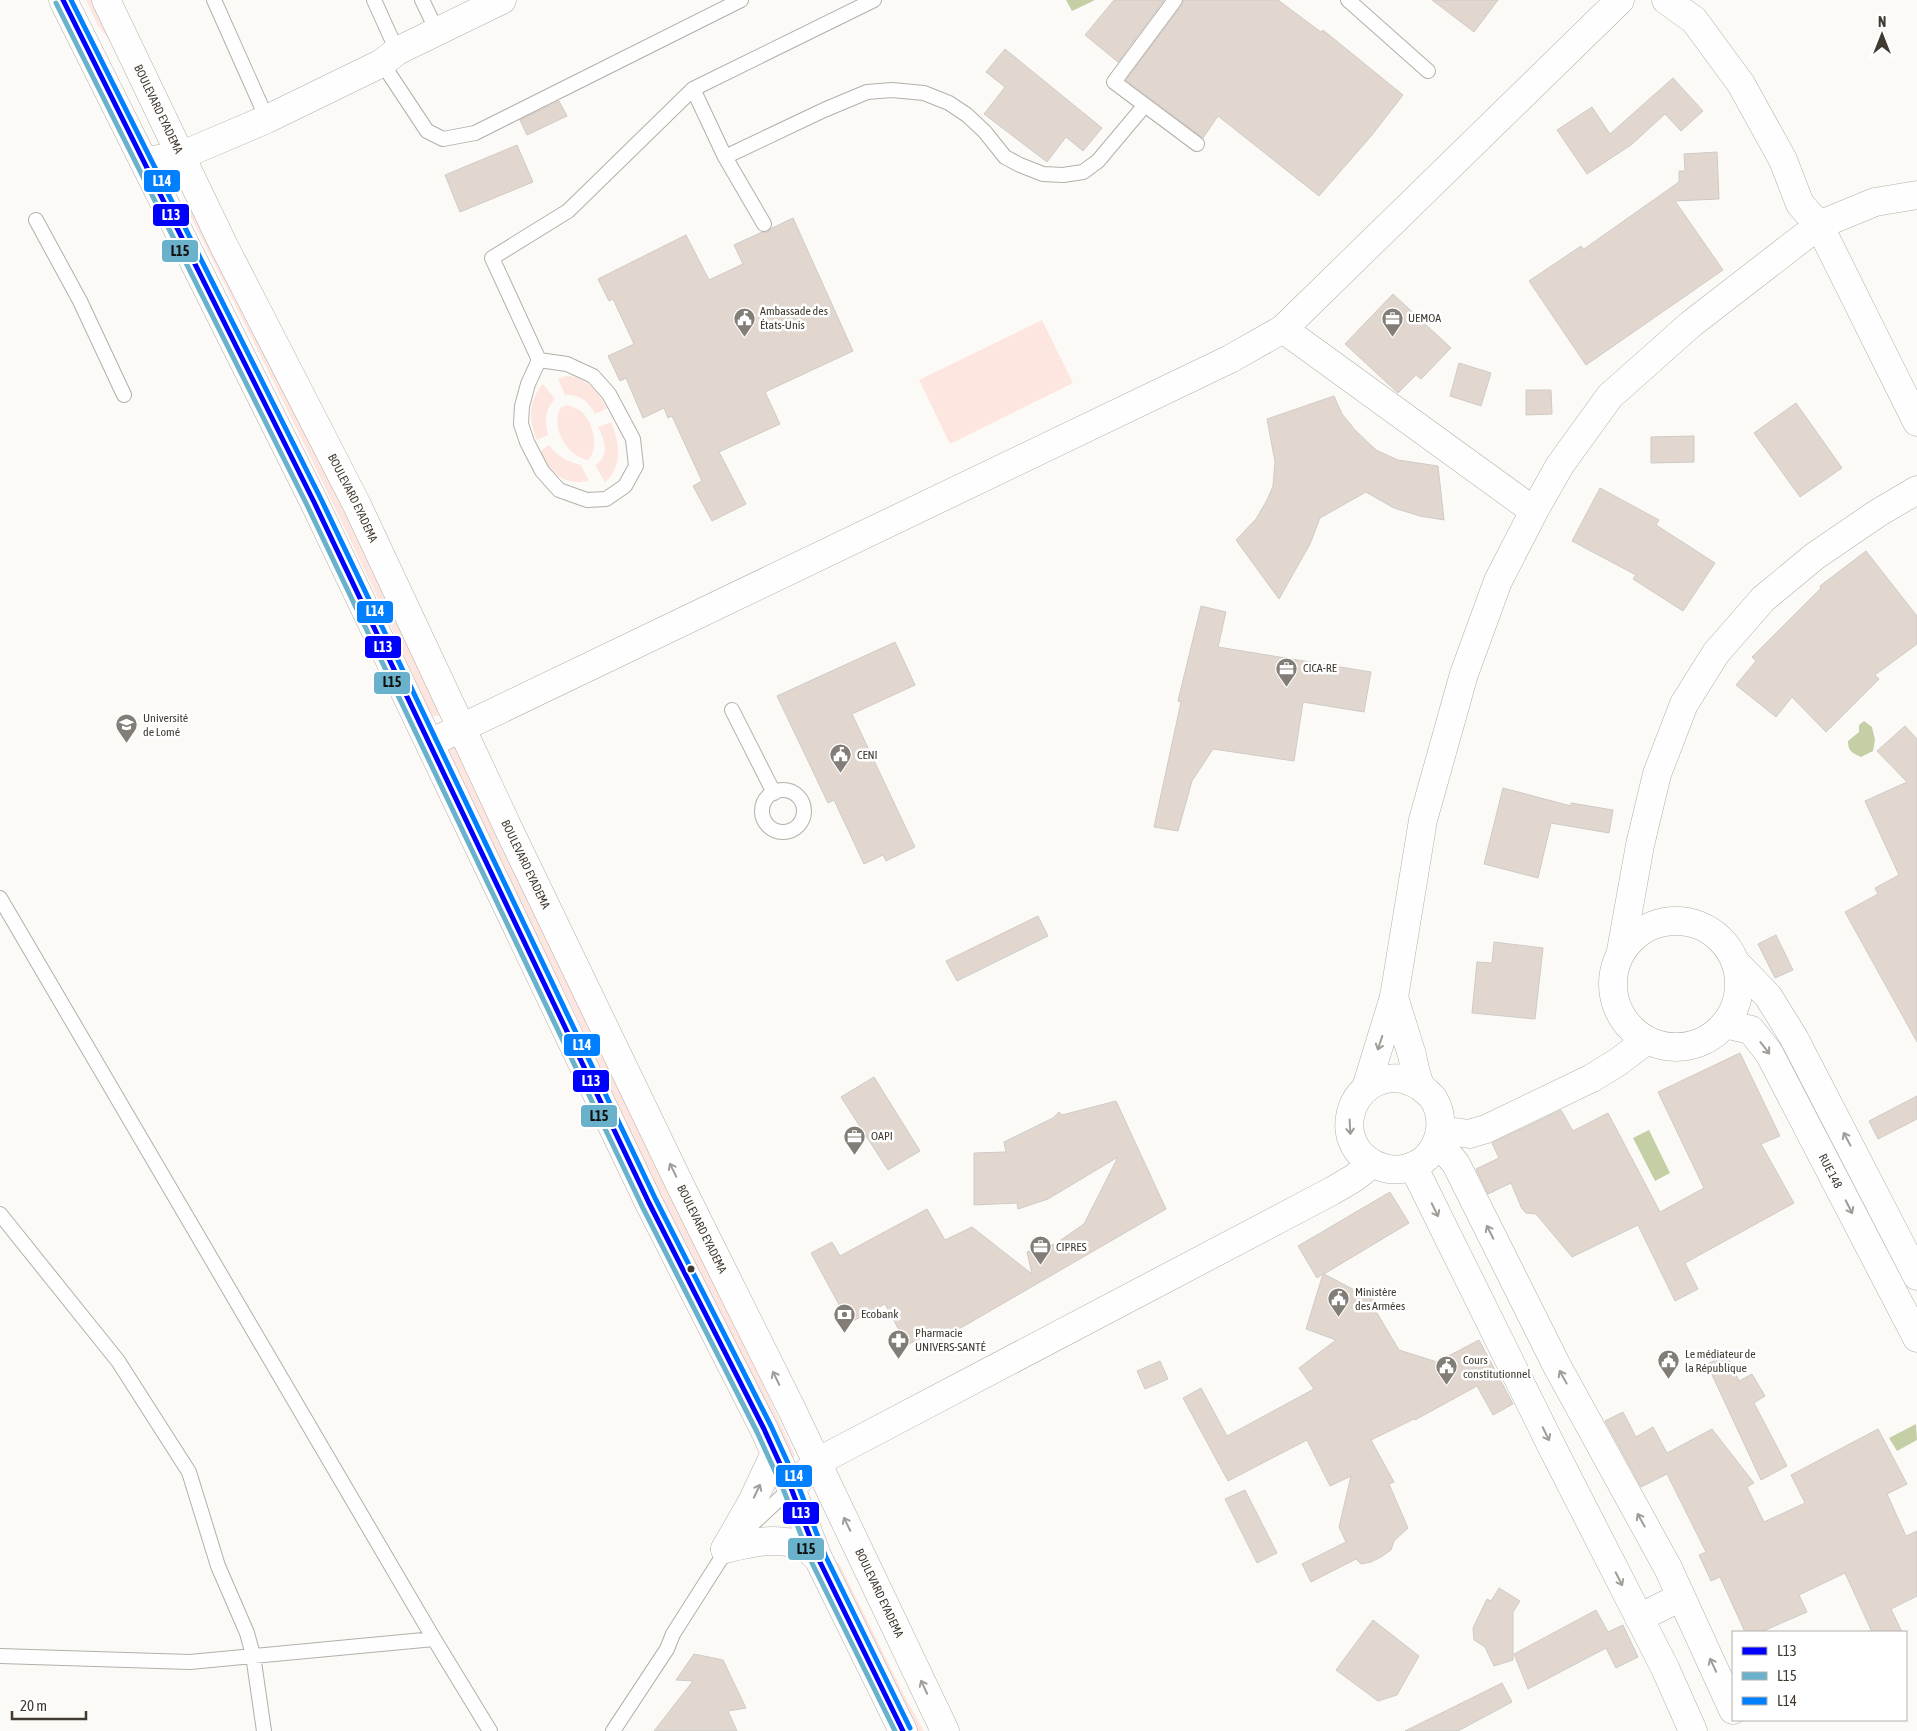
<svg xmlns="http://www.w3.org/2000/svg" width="1917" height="1731" font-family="'Asap Condensed',sans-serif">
  <rect width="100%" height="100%" fill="#fcfaf7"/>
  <!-- green -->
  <path fill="#fde6e0" d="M 86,0 L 97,0 L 127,62 L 98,26 Z
    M 192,210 L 289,389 L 440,713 L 438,716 L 433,716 L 428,709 C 354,542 272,378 190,215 Z
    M 1042,320 L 1073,383 L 950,444 L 919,380 Z
    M 566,376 C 586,376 598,392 607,408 L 595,414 C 589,402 580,394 565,395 L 558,379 Z
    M 543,384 L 555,399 C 544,410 545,421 548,435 L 537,440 C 528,420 528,401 543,384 Z
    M 568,405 C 572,407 579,409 582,412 C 593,423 600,448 588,460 C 566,456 550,427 561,407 Z
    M 611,422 C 620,442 623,467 605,482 L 595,465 C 610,458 605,439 598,427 Z
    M 549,445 C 558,457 566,461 581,465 L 589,481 C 562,486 552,472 538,453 Z
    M 455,746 L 727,1304 L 795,1455 L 789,1461 L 646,1167 L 574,1011 L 498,859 L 447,751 L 448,748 Z
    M 836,1562 L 839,1563 L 905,1697 L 924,1731 L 912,1731 L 831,1563 Z"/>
  <!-- water -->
  <path fill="#c5cfa5" d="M 1066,0 L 1095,0 L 1072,11 Z
    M 1864,721 L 1872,727 L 1875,740 L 1873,751 L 1861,757 C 1852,753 1848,751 1848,741 L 1859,732 L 1859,725 Z
    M 1649,1130 L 1670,1173 L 1655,1181 L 1633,1138 Z
    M 1916,1424 L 1917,1440 L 1897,1451 L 1889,1438 Z"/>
  <!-- building -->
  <path fill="#e2d7cf" stroke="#cfcac7" d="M 1114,0 L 1164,0 L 1118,62 L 1085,35 Z
    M 1184,0 L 1278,0 L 1321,32 L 1323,30 L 1403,95 L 1372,135 L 1319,196 L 1218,116 L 1203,138 L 1126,80 L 1182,5 Z
    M 1432,0 L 1498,0 L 1474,32 Z
    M 1005,49 L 1102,128 L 1083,151 L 1066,137 L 1047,162 L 984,114 L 1005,87 L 986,72 Z
    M 1673,78 L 1703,111 L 1681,131 L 1665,114 L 1631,145 L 1587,174 L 1557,130 L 1592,107 L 1610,134 Z
    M 559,101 L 567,116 L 527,135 L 520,120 Z
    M 517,145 L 533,182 L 460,212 L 445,175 Z
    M 1717,152 L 1719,199 L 1675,201 L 1723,270 L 1586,365 L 1529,281 L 1581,246 L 1584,249 L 1679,182 L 1679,171 L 1685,171 L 1684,154 Z
    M 793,218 L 853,351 L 765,392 L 780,424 L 719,452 L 746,504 L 712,521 L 693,486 L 702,481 L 672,416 L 668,418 L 664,408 L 643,418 L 626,378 L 620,381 L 608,356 L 634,344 L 613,299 L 609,301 L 598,279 L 686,235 L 709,280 L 743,264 L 734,245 L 762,232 L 768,232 L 772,228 Z
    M 1393,294 L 1451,348 L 1421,379 L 1416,375 L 1398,393 L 1345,344 Z
    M 1459,363 L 1491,373 L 1481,406 L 1450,396 Z
    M 1526,390 L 1551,390 L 1552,414 L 1526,415 Z
    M 1334,396 L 1342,414 L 1355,430 L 1376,450 L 1398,460 L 1438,466 L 1444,520 L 1420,516 L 1394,508 L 1366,492 L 1320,518 L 1310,544 L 1279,599 L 1236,540 L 1256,519 L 1267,500 L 1273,486 L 1275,462 L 1267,419 Z
    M 1796,403 L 1842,468 L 1800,497 L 1754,433 Z
    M 1694,436 L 1694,462 L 1651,463 L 1651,437 Z
    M 1600,488 L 1659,520 L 1656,525 L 1715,563 L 1683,611 L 1633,579 L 1636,575 L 1572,541 Z
    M 1866,551 L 1917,616 L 1917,644 L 1875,675 L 1879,679 L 1826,732 L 1792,697 L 1776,717 L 1736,685 L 1756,661 L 1752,657 L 1821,588 L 1820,586 Z
    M 1201,606 L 1226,612 L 1218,647 L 1371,672 L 1364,712 L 1303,702 L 1294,761 L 1213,749 L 1192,781 L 1178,831 L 1154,827 L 1181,702 L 1178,701 Z
    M 895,642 L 915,685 L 852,714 L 915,847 L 886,861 L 883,855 L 864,864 L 834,800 L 828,803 L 777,696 Z
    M 1905,726 L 1917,739 L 1917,1042 L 1845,912 L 1878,894 L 1875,888 L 1899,875 L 1865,801 L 1907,782 L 1877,751 Z
    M 1503,788 L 1571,806 L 1571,803 L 1613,810 L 1609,833 L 1551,823 L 1538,878 L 1484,864 Z
    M 1038,916 L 1048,936 L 957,981 L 946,961 Z
    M 1776,935 L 1793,970 L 1775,978 L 1758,944 Z
    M 1494,942 L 1543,948 L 1535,1019 L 1472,1013 L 1477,962 L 1492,963 Z
    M 1740,1053 L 1780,1136 L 1761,1144 L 1794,1203 L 1685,1263 L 1698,1289 L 1675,1301 L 1638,1225 L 1572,1257 L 1536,1214 L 1526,1213 L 1522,1209 L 1511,1183 L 1488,1194 L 1476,1169 L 1499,1158 L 1492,1143 L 1561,1110 L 1573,1131 L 1608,1113 L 1660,1212 L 1704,1188 L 1658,1092 Z
    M 874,1077 L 920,1151 L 888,1170 L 841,1097 Z
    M 1917,1096 L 1917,1119 L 1878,1139 L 1869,1121 Z
    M 1116,1101 L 1166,1209 L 940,1340 L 935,1331 L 907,1345 L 885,1304 L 849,1323 L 811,1253 L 832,1242 L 840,1256 L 927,1209 L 945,1240 L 972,1227 L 1032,1274 L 1027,1252 L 1055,1244 L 1084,1224 L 1118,1157 L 1048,1199 L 1018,1209 L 1017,1203 L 974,1205 L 974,1153 L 1006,1152 L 1004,1142 L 1053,1118 L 1059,1112 L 1062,1115 Z
    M 1390,1192 L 1409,1223 L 1324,1274 L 1381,1304 L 1377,1313 L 1399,1350 L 1437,1362 L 1479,1340 L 1513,1404 L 1493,1415 L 1477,1386 L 1415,1420 L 1414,1419 L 1371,1440 L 1394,1482 L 1389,1484 L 1408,1528 L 1394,1541 L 1391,1550 L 1381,1557 L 1371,1562 L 1361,1564 L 1356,1559 L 1311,1582 L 1302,1564 L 1346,1542 L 1339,1527 L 1351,1476 L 1330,1486 L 1307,1440 L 1228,1481 L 1183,1398 L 1201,1388 L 1227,1436 L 1314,1389 L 1299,1368 L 1336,1340 L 1306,1329 L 1323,1274 L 1317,1278 L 1298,1246 Z
    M 1727,1355 L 1739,1381 L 1752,1374 L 1765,1396 L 1754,1403 L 1787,1466 L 1761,1480 L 1707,1364 Z
    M 1160,1361 L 1168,1379 L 1145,1389 L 1137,1371 Z
    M 1623,1412 L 1636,1437 L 1653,1427 L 1667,1453 L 1712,1429 L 1754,1483 L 1747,1487 L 1764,1522 L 1805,1503 L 1791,1475 L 1878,1429 L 1907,1484 L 1887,1494 L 1906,1536 L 1917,1531 L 1917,1596 L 1891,1609 L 1902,1632 L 1872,1632 L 1845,1573 L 1799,1595 L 1807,1612 L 1761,1632 L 1745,1632 L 1720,1577 L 1711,1581 L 1699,1555 L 1706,1552 L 1667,1474 L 1641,1487 L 1605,1421 Z
    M 1245,1490 L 1277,1553 L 1257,1563 L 1225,1499 Z
    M 1499,1588 L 1520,1601 L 1513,1612 L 1513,1660 L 1494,1666 L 1485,1647 L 1474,1640 L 1473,1628 L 1487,1599 L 1491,1601 Z
    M 1596,1610 L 1608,1632 L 1623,1625 L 1638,1657 L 1616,1668 L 1606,1648 L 1528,1689 L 1514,1654 Z
    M 1373,1620 L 1419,1656 L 1397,1695 L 1378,1701 L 1336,1670 Z
    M 694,1654 L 723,1660 L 746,1708 L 728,1711 L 737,1731 L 654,1731 L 693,1681 L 676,1680 Z
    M 1502,1683 L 1512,1702 L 1458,1731 L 1405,1731 Z"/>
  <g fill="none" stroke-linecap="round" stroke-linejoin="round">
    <defs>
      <path id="service" d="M 214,0 L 267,119
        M 374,0 L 397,51
        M 422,0 L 437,31
        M 1175,0 L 1114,82 L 1197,144
        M 1348,0 L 1428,71
        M 382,63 L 427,131 L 443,139 L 475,133 L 741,0
        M 693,89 L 725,157 L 764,224
        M 725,157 L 824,110 L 867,92 L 892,90 L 924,93 L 949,103 L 967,115 L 985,132 L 1005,157 L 1020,165 L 1043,174 L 1063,175 L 1083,172 L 1098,161 L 1145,105
        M 36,220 L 80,301 L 124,395
        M 539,360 L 567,364 L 593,376 L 609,394 L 633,439 L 636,466 L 625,486 L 606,499 L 587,500 L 559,490 L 542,471 L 527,442 L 521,424 L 522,406 L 528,384 L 539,360 L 492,258 L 568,211 L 693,89 L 874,0
        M 732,710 L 774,793
        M762 811a21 21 0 1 1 42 0a21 21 0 1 1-42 0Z
        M 0,898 L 434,1639 L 490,1731
        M 0,1214 L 118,1361 L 189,1472 L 218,1566 L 247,1633 L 253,1655 L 264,1731
        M 745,1531 L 791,1488
        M 0,1656 L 190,1662 L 434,1639
        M 613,1731 L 667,1649 L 673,1634 L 729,1546"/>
      <g id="minor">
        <path d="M 1666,0 L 1694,20 L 1741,84 L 1783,160 L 1800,204 L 1819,225 L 1917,422"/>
        <path d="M 144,161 L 180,156 L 267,119 L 382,63 L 397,51 L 502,0"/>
        <path d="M 1283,329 L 1534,511"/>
        <path d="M 430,743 L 1230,359 L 1283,329 L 1620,0"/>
        <circle cx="1676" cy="984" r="63"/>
        <path d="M 1621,951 L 1640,845 L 1657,774 L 1684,704 L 1716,653 L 1763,599 L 1815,556 L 1878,513 L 1917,490"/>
        <path d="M 1736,963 L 1768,996 L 1794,1038 L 1917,1276"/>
        <path d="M 1394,997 C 1400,1016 1406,1036 1412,1055 C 1414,1065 1416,1076 1420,1085 C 1423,1090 1429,1093 1433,1098 C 1445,1117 1442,1142 1426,1158 C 1415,1168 1398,1172 1384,1168 C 1325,1150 1348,1070 1403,1079 C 1408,1080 1415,1084 1420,1086"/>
        <path id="s1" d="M 1725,1024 L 1751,1030 L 1769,1053 L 1917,1338"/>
        <path d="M 1366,1088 L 1394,997 L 1423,820 L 1464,674 L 1498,581 L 1534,511 L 1560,465 L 1610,396 L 1691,324 L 1819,225 L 1875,202 L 1917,195"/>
        <path d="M 1441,1130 L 1469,1134 L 1486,1129 L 1592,1078 L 1618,1062 L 1647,1040"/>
        <path d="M 1436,1145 L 1447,1153 L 1456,1164 L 1557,1366 L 1668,1568 L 1733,1710"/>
        <path d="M 1413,1166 L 1554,1451 L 1665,1668 L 1693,1731"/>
        <path d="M 791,1488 L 817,1462 L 1332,1191 L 1354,1178 L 1372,1164"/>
        <path d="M 1639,1618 L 1681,1597"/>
      </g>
      <g id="trunk">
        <path d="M 63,0 L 314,502 L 649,1203 L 764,1429 L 791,1488 L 818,1558 L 903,1731"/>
        <path id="s2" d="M 106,0 L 224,246 L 357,505 L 511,834 L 682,1189 L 793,1412 L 945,1731"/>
        <path d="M 725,1549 L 752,1502 L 775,1453"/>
        <path d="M 725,1549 C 751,1543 777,1536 802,1546 C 808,1548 813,1554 818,1558"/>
      </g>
    </defs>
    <!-- service casing -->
    <use href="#service" stroke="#b3afaa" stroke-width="16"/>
    <!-- minor casing -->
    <use href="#minor" stroke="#b3afaa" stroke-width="29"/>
    <!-- trunk casing -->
    <use href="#trunk" stroke="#b3afaa" stroke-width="29"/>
    <!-- service -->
    <use href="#service" stroke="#fffefe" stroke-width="14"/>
    <!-- minor -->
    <use href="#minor" stroke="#fffefe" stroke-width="28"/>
    <!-- trunk -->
    <use href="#trunk" stroke="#fffefe" stroke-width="28"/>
    <defs>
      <path id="bus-1" d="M 63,0 L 314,502 L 649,1203 L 764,1429 L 791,1488 L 818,1558 L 903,1731"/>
      <path id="bus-2" d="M 56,3 L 307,505 L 642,1206 L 757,1432 L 784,1491 L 811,1561 L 895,1731"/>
      <path id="bus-3" d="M 71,0 L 321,499 L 656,1200 L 771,1426 L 798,1485 L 825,1555 L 910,1728"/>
    </defs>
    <!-- bus-1 casing -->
    <use href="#bus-1" stroke="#fff" stroke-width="9"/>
    <!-- bus-2 casing -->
    <use href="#bus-2" stroke="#fff" stroke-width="9"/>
    <!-- bus-3 casing -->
    <use href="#bus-3" stroke="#fff" stroke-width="9"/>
    <!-- bus-1 -->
    <use href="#bus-1" stroke="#00f" stroke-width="5"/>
    <!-- bus-2 -->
    <use href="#bus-2" stroke="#6ab2cb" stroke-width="5"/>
    <!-- bus-3 -->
    <use href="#bus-3" stroke="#007fff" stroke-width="5"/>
  </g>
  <!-- one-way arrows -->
  <defs><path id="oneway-shaft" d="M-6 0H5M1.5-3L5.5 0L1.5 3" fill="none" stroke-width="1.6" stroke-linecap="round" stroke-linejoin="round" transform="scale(1.25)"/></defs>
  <g stroke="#a09c98">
    <use href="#oneway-shaft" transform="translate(1380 1043) rotate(108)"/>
    <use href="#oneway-shaft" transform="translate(1765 1048) rotate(52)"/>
    <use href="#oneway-shaft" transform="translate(1350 1127) rotate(87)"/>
    <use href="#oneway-shaft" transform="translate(1847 1139) rotate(-118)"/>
    <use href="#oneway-shaft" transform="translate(673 1170) rotate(-116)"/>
    <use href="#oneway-shaft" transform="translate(1849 1207) rotate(63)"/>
    <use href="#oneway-shaft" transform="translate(1435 1210) rotate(64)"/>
    <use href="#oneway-shaft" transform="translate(1490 1232) rotate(-117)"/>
    <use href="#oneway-shaft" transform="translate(1563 1377) rotate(-119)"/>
    <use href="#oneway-shaft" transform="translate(776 1378) rotate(-116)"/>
    <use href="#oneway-shaft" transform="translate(1546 1434) rotate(64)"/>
    <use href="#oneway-shaft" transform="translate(757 1491) rotate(-65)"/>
    <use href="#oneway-shaft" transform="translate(1641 1520) rotate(-119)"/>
    <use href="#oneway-shaft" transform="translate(847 1524) rotate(-116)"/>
    <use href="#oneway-shaft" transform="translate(1619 1579) rotate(63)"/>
    <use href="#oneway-shaft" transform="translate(1713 1665) rotate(-115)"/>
    <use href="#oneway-shaft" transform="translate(924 1687) rotate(-115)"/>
  </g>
  <!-- icons -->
  <defs>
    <symbol id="civic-pin" viewBox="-11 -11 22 30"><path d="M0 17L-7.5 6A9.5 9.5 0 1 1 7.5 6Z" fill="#827d76" stroke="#fff"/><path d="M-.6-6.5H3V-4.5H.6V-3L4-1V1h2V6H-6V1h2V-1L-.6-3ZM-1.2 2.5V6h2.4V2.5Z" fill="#fff"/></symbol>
    <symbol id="office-pin" viewBox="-11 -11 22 30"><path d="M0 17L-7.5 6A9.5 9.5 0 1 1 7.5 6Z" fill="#827d76" stroke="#fff"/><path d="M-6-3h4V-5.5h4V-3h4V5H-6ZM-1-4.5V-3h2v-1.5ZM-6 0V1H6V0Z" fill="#fff"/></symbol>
    <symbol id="university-pin" viewBox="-11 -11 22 30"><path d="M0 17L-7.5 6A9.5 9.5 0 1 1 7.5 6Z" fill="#827d76" stroke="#fff"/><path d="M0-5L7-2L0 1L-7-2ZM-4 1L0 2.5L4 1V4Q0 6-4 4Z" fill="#fff"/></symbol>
    <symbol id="bank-pin" viewBox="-11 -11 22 30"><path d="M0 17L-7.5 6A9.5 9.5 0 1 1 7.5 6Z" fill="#827d76" stroke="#fff"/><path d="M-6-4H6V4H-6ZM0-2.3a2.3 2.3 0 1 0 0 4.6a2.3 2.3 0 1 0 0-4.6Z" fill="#fff"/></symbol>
    <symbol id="pharmacy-pin" viewBox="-11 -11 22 30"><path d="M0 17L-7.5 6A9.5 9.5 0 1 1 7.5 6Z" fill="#827d76" stroke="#fff"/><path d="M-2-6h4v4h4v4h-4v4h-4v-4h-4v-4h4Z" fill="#fff"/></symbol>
  </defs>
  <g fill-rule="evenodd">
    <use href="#civic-pin" x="732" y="306" width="25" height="34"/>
    <use href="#office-pin" x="1380" y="306" width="25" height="34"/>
    <use href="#office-pin" x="1274" y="656" width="25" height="34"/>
    <use href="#university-pin" x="114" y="712" width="25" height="34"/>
    <use href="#civic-pin" x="828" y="742" width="25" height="34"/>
    <use href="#office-pin" x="842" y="1124" width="25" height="34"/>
    <use href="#office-pin" x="1028" y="1234" width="25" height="34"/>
    <use href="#civic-pin" x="1326" y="1286" width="25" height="34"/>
    <use href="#bank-pin" x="832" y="1302" width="25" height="34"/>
    <use href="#pharmacy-pin" x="886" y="1328" width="25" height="34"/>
    <use href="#civic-pin" x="1656" y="1348" width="25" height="34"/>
    <use href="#civic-pin" x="1434" y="1354" width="25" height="34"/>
  </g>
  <!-- markers -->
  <circle fill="#403a31" stroke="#fff" stroke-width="2" cx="691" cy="1269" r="4.5"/>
  <g text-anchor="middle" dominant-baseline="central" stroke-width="5" stroke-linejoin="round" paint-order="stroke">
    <!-- street labels -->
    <g font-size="12" fill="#403a31" stroke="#fff">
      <text stroke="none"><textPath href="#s2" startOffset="121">BOULEVARD EYADEMA</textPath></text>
      <text stroke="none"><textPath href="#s2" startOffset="556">BOULEVARD EYADEMA</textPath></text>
      <text stroke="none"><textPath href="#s2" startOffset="961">BOULEVARD EYADEMA</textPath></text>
      <text stroke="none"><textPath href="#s1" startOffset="189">RUE 148</textPath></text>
      <text stroke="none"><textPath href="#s2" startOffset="1366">BOULEVARD EYADEMA</textPath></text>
      <text stroke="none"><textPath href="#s2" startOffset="1771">BOULEVARD EYADEMA</textPath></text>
    </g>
    <!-- poi labels -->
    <g font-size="12" fill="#403a31" stroke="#fff" text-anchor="start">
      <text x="760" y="311">Ambassade des<tspan x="760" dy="14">États-Unis</tspan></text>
      <text x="1408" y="318">UEMOA</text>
      <text x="1303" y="668">CICA-RE</text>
      <text x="143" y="718">Université<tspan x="143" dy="14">de Lomé</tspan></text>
      <text x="857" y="755">CENI</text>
      <text x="871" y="1136">OAPI</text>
      <text x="1056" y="1247">CIPRES</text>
      <text x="1355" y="1292">Ministère<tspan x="1355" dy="14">des Armées</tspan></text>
      <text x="861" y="1314">Ecobank</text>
      <text x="915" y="1333">Pharmacie<tspan x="915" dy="14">UNIVERS-SANTÉ</tspan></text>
      <text x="1685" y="1354">Le médiateur de<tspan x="1685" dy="14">la République</tspan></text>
      <text x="1463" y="1360">Cours<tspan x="1463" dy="14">constitutionnel</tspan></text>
    </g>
  </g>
  <g stroke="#fff" stroke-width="2">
    <rect x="143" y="169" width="38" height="24" rx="5" fill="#007fff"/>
    <rect x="152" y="203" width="38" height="24" rx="5" fill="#00f"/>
    <rect x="161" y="239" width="38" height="24" rx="5" fill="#6ab2cb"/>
    <rect x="356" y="600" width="38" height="24" rx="5" fill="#007fff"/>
    <rect x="364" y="635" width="38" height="24" rx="5" fill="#00f"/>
    <rect x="373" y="671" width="38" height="24" rx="5" fill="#6ab2cb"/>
    <rect x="563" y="1033" width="38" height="24" rx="5" fill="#007fff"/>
    <rect x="572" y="1069" width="38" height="24" rx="5" fill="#00f"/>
    <rect x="580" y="1104" width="38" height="24" rx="5" fill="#6ab2cb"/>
    <rect x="775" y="1464" width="38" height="24" rx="5" fill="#007fff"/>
    <rect x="782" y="1501" width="38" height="24" rx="5" fill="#00f"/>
    <rect x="787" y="1537" width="38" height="24" rx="5" fill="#6ab2cb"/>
  </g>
  <g font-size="14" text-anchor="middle" font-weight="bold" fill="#fff">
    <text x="162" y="186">L14</text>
    <text x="171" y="220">L13</text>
    <text x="375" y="616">L14</text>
    <text x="383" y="652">L13</text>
    <text x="582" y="1050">L14</text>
    <text x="591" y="1086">L13</text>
    <text x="794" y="1481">L14</text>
    <text x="801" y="1518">L13</text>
  </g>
  <g font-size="14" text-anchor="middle" font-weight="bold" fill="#111">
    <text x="180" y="256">L15</text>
    <text x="392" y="687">L15</text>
    <text x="599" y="1121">L15</text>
    <text x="806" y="1554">L15</text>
  </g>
  <!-- legend -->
  <rect x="1732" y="1631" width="175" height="90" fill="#ffffff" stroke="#b3b0ad"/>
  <rect x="1742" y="1647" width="25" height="8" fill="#0000ff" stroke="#b3b0ad"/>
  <text x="1777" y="1656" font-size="15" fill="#403a31">L13</text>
  <rect x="1742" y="1672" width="25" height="8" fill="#6ab2cb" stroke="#b3b0ad"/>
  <text x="1777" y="1681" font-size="15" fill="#403a31">L15</text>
  <rect x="1742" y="1697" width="25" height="8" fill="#007fff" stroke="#b3b0ad"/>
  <text x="1777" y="1706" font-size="15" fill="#403a31">L14</text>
  <!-- north arrow -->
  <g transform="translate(1882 35)" stroke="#ffffff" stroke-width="4" paint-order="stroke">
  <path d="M0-4L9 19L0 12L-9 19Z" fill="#403a31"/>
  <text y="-8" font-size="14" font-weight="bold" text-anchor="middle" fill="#403a31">N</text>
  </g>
  <!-- scale -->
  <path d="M12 1711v8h74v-8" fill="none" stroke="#403a31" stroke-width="2.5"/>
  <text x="20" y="1711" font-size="15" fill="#403a31" stroke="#ffffff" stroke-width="4" paint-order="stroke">20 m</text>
</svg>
